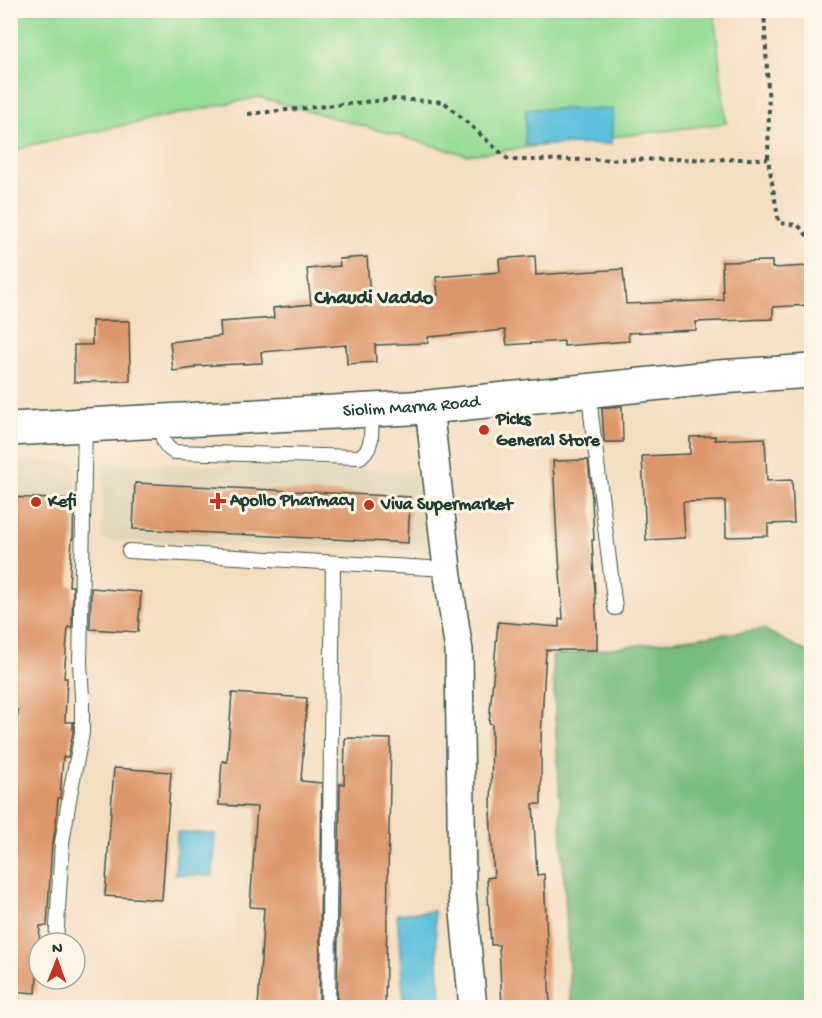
<svg xmlns="http://www.w3.org/2000/svg" width="822" height="1018" font-family="'Gochi Hand',sans-serif">
  <rect width="100%" height="100%" fill="#fcf5e5"/>
  <filter id="ink" filterUnits="userSpaceOnUse"><feTurbulence type="fractalNoise" baseFrequency=".0167" numOctaves="2"/><feDisplacementMap in="SourceGraphic" scale="12" xChannelSelector="R" yChannelSelector="G"/><feConvolveMatrix kernelMatrix="1 2 1 2 8 2 1 2 1" color-interpolation-filters="sRGB"/></filter>
  <filter id="wash" filterUnits="userSpaceOnUse"><feTurbulence type="fractalNoise" baseFrequency=".008" numOctaves="4" result="noise"/><feDisplacementMap in="SourceGraphic" scale="24" xChannelSelector="R" yChannelSelector="G"/><feGaussianBlur stdDeviation="1.35" result="paint"/><feColorMatrix in="noise" values="0 0 0 0 0 0 0 0 0 0 0 0 0 0 0 0 0 1.4 0 .05"/><feComposite in="paint" operator="in"/></filter>
  <g filter="url(#wash)">
    <rect width="100%" height="100%" fill="#f3dec0"/>
    <!-- built -->
    <path fill="#dfd4b5" d="M 10,461 L 76,462 L 76,543 L 11,540 Z
      M 104,462 L 417,471 L 431,551 L 101,540 Z"/>
    <!-- green -->
    <path fill="#96dc96" stroke="#5a8c65" stroke-width="1.5" d="M 11,11 L 714,11 L 726,123 L 467,155 L 259,97 L 30,145 L 11,153 Z"/>
    <!-- forest -->
    <path fill="#78bc7f" stroke="#4c7c5a" stroke-width="1.5" d="M 763,629 L 811,654 L 811,1007 L 571,1007 L 552,656 Z"/>
    <!-- water -->
    <path fill="#5cc0da" stroke="#3e7e87" stroke-width="1.5" d="M 526,109 L 613,109 L 611,144 L 525,145 Z
      M 177,832 L 215,834 L 213,876 L 175,874 Z
      M 434,911 L 441,999 L 404,1003 L 397,914 Z"/>
    <g id="blocks">
      <!-- building -->
      <path fill="#dd966b" d="M 535,256 L 536,275 L 623,269 L 626,304 L 723,300 L 722,262 L 772,261 L 772,268 L 809,266 L 811,305 L 773,307 L 773,319 L 696,322 L 696,330 L 628,333 L 629,341 L 564,346 L 564,341 L 507,345 L 505,330 L 428,337 L 428,343 L 375,345 L 376,362 L 347,364 L 346,345 L 261,352 L 262,363 L 195,366 L 195,368 L 173,371 L 170,342 L 221,336 L 220,322 L 274,318 L 273,308 L 311,304 L 307,269 L 340,266 L 339,259 L 367,257 L 370,297 L 373,298 L 438,295 L 436,277 L 500,272 L 499,259 Z
        M 92,321 L 129,321 L 130,381 L 74,382 L 74,345 L 92,345 Z
        M 622,406 L 623,442 L 604,442 L 602,408 Z
        M 715,436 L 715,440 L 765,438 L 767,481 L 792,480 L 794,523 L 768,524 L 768,536 L 726,537 L 725,501 L 683,502 L 685,538 L 646,540 L 642,456 L 690,454 L 690,437 Z
        M 588,460 L 592,499 L 594,540 L 592,540 L 597,629 L 597,650 L 546,650 L 541,737 L 541,804 L 533,804 L 537,875 L 544,874 L 550,1008 L 502,1008 L 499,945 L 491,945 L 487,878 L 494,877 L 490,813 L 491,813 L 492,724 L 489,723 L 498,622 L 559,627 L 559,619 L 563,619 L 558,541 L 557,541 L 553,461 Z
        M 135,483 L 410,497 L 408,543 L 133,529 Z
        M 10,497 L 74,500 L 73,539 L 72,539 L 69,586 L 73,586 L 72,628 L 68,627 L 64,678 L 67,678 L 65,722 L 73,722 L 73,732 L 68,757 L 63,757 L 60,798 L 58,798 L 56,823 L 53,843 L 52,843 L 47,926 L 40,926 L 36,993 L 10,991 L 10,760 L 14,760 L 18,710 L 10,710 L 10,589 L 15,536 L 10,535 Z
        M 91,588 L 141,592 L 138,632 L 90,629 Z
        M 232,693 L 307,698 L 301,781 L 322,783 L 319,1008 L 258,1008 L 264,908 L 250,907 L 257,807 L 219,805 L 222,761 L 227,762 Z
        M 345,738 L 391,739 L 385,1008 L 337,1008 L 340,784 L 344,784 Z
        M 114,768 L 171,772 L 162,900 L 105,896 Z"/>
    </g>
  </g>
  <g filter="url(#ink)">
    <use href="#blocks" fill-opacity="0" stroke="#3f5549" stroke-width="1.5"/>
    <g fill="none" stroke-linecap="round" stroke-linejoin="round">
      <defs>
        <path id="lane" d="M 590,390 L 591,414 L 615,608
          M 161,421 C 162,434 161,445 174,452 L 360,457 L 368,449 L 371,439 L 372,410
          M 129,551 L 447,569
          M 56,943 L 62,843 L 70,794 L 82,733 L 82,697 L 80,663 L 85,424
          M 328,1008 L 333,563"/>
        <path id="street" d="M 429,407 L 447,569 L 459,651 L 462,891 L 473,1008"/>
        <g id="secondary">
          <path id="s1" d="M 10,429 L 429,407 L 719,377 L 812,371"/>
        </g>
      </defs>
      <!-- lane casing -->
      <use href="#lane" stroke="#3f5549" stroke-width="16"/>
      <!-- street casing -->
      <use href="#street" stroke="#3f5549" stroke-width="30"/>
      <!-- secondary casing -->
      <use href="#secondary" stroke="#3f5549" stroke-width="36"/>
      <!-- path -->
      <path stroke="#3f5549" stroke-width="4" stroke-dasharray="4.5 4.5" stroke-linecap="butt" d="M 764,10 L 769,109 L 768,159 L 779,223 L 798,225 L 812,241
        M 248,114 L 394,99 L 444,102 L 509,160 L 768,159"/>
      <!-- lane -->
      <use href="#lane" stroke="#fff" stroke-width="14"/>
      <!-- street -->
      <use href="#street" stroke="#fff" stroke-width="27"/>
      <!-- secondary -->
      <use href="#secondary" stroke="#fff" stroke-width="33"/>
    </g>
  </g>
  <!-- markers -->
  <g fill="#c8321e" stroke="#fcf5e5" stroke-width="2">
    <circle cx="484" cy="430" r="6"/>
    <path d="M215 492h6v6h6v6h-6v6h-6v-6h-6v-6h6z"/>
    <circle cx="36" cy="502" r="6"/>
    <circle cx="369" cy="505" r="6"/>
  </g>
  <g text-anchor="middle" dominant-baseline="central" stroke-width="6" stroke-linejoin="round" paint-order="stroke">
    <!-- street labels -->
    <g font-size="18" fill="#1f3d34" stroke="#fcf5e5">
      <text stroke="none"><textPath href="#s1" startOffset="402">Siolim Marna Road</textPath></text>
    </g>
    <!-- poi labels -->
    <g font-size="18" font-weight="bold" fill="#1f3d34" stroke="#fcf5e5" text-anchor="start">
      <text x="496" y="420">Picks<tspan x="496" dy="21">General Store</tspan></text>
      <text x="230" y="501">Apollo Pharmacy</text>
      <text x="48" y="502">Kefi</text>
      <text x="381" y="505">Viva Supermarket</text>
    </g>
    <!-- neighbourhood labels -->
    <g font-size="20" font-weight="bold" fill="#1f3d34" stroke="#fcf5e5">
      <text x="374" y="299">Chaudi Vaddo</text>
    </g>
  </g>
  <!-- margin -->
  <rect width="822" height="1018" fill="none" stroke="#fcf5e5" stroke-width="36"/>
  <!-- north arrow -->
  <g transform="translate(57 961) rotate(1)"><circle r="28" fill="#fcf5e5" stroke="#a4ab9e" stroke-width="1.5"/>
  <path d="M0-4.5L10 22L0 15L-10 22Z" fill="#c8321e"/>
  <text y="-9" font-size="16" font-weight="bold" text-anchor="middle" fill="#1f3d34">N</text>
  </g>
</svg>
